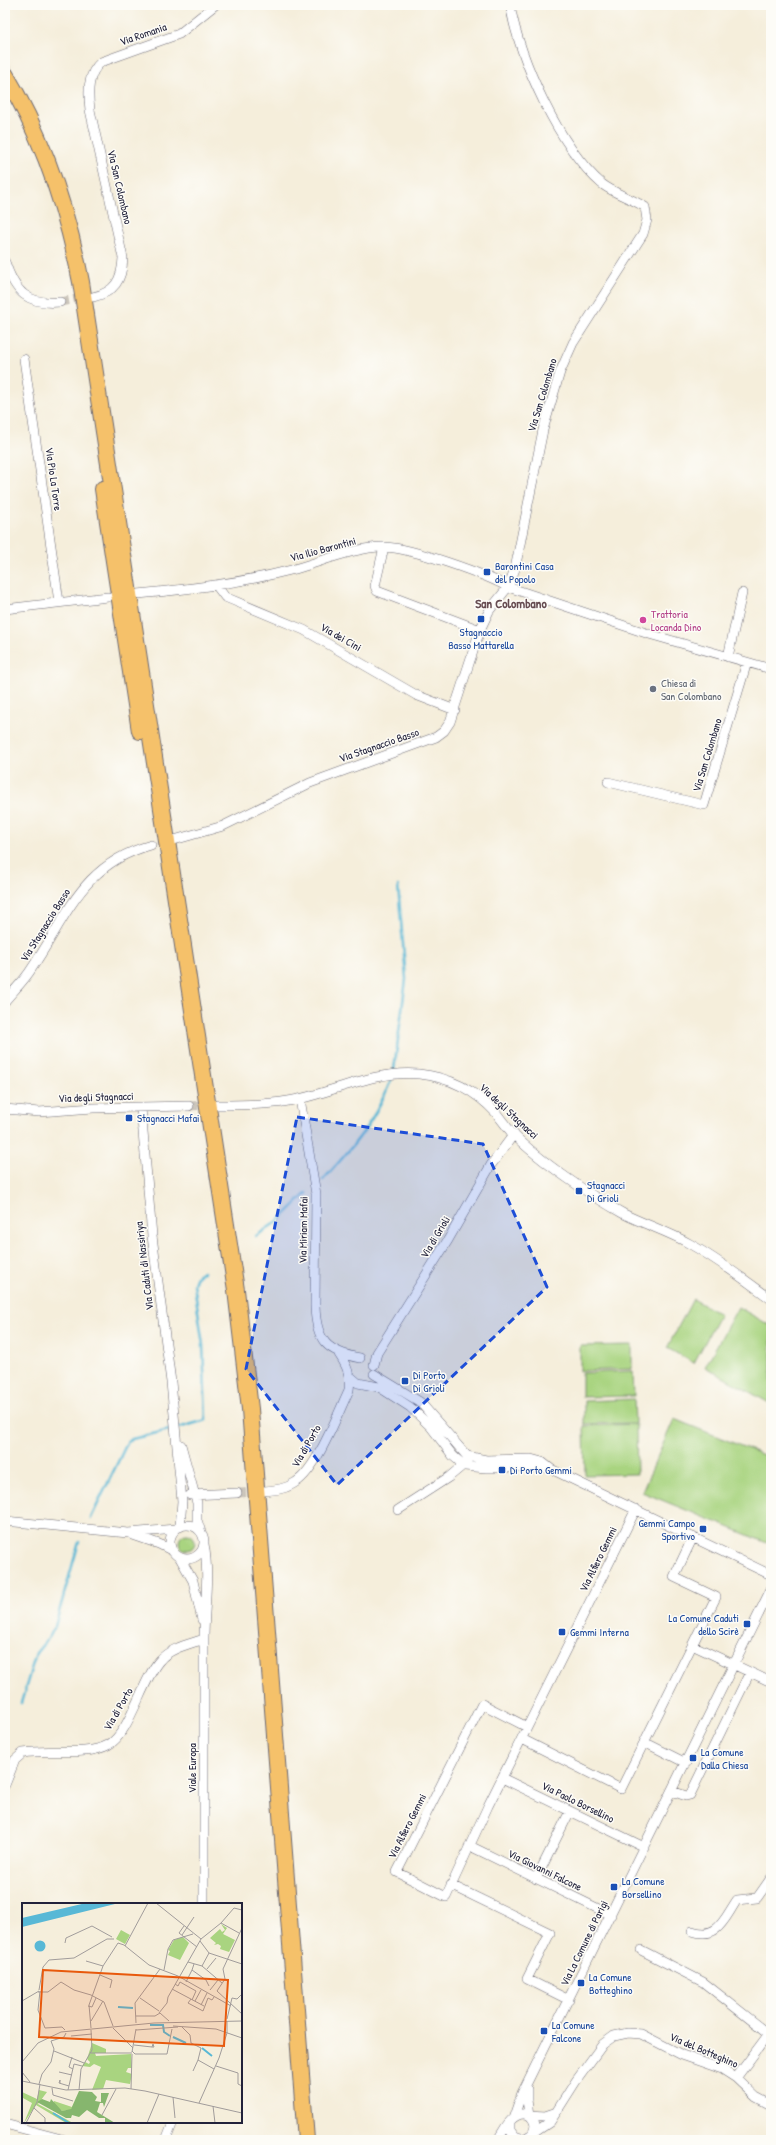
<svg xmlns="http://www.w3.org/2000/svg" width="776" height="2145" font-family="'Patrick Hand',sans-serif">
  <rect width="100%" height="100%" fill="#fdfcf7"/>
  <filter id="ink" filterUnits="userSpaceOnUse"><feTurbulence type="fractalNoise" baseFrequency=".025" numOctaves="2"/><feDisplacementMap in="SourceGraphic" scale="8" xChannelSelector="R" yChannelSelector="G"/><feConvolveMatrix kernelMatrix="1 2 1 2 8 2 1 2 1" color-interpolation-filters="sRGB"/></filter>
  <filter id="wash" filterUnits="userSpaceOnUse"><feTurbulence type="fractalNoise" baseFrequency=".012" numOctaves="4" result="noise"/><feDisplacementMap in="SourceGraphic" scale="16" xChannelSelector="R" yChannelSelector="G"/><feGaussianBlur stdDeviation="0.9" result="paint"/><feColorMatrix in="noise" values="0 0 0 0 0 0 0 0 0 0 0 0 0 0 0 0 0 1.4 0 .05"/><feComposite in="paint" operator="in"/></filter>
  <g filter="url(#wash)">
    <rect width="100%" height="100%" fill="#f5eedb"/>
    <!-- green -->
    <path fill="#a9d480" stroke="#667b5e" d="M 693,1299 L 720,1314 L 694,1363 L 667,1348 Z
      M 738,1307 L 771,1326 L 771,1404 L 705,1367 Z
      M 632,1345 L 632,1369 L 580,1371 L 580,1346 Z
      M 633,1371 L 634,1396 L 582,1397 L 582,1373 Z
      M 634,1399 L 635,1423 L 584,1424 L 584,1401 Z
      M 674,1419 L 771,1458 L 771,1533 L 767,1543 L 642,1492 Z
      M 636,1424 L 637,1474 L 585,1475 L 584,1426 Z
      M179 1542a8 8 0 1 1 16 0a8 8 0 1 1-16 0Z"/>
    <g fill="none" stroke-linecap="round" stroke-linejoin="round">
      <!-- stream -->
      <path stroke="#58b8d6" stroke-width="2.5" d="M 394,1070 L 406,979 L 398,886
        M 323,1180 C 353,1147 374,1123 391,1080
        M 256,1236 L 278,1221 L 307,1193
        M 178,1428 L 206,1420 L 203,1345 L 194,1284 L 197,1276 L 203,1272
        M 91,1518 L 127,1443 L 132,1439 L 173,1429
        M 21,1703 L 36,1653 L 50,1636 L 55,1626 L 79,1542"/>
    </g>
  </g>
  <g filter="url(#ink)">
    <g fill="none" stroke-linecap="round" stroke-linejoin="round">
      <!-- street-tunnel -->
      <path stroke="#cbc5bb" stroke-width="9" stroke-dasharray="9 4.5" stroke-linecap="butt" d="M 60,302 L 88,297
        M 189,1106 L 212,1105
        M 237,1493 L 261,1492"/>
      <defs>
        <path id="street" d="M 5,262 C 15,292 27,305 60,302
          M 93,297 C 115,292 122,280 123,258 L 90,110 C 88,93 87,74 101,62 L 179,34 L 215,5
          M 24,359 L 59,602
          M 384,547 L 375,586 L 377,591 L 480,630
          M 216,585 L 225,597 L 304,630 L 416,695 L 455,710
          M 138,594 C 190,589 241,583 291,570 C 318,563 358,546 385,547 C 412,548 485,574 508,587 L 649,634 L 771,669
          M 5,609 L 108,597
          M 728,657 L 742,593
          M 608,782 L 704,805 L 747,662
          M 174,840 L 223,826 L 310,783 L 436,737 L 444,731 L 450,722 L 480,630 L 489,611 L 508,587 L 515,569 L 543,430 L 560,372 L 573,343 L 643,234 L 647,220 L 645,207 C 631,198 615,194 602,184 C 559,147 520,60 510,5
          M 5,1001 C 14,990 25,980 32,968 C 68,915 82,864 151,845
          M 300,1099 L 316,1194 L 315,1306 C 316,1341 327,1352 360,1358
          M 217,1105 C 245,1105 272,1105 299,1099 C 339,1090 377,1070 419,1074 C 449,1077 476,1091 496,1113 C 502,1120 507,1128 514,1135 C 540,1161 591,1196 624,1214 C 646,1225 669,1232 690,1244 C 719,1260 745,1280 771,1299
          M 141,1108 L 152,1236 L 171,1382 L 182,1501 L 180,1527
          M 5,1109 L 39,1112 L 93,1108 L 189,1106
          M 374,1365 L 377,1353 L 448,1240 L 491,1165 L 514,1134
          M 374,1374 L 420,1402 L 467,1456 L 486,1460 L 531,1459 L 542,1462 L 551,1469 L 771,1575
          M 351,1377 L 358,1383 L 379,1387 L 410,1407 L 431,1427 L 453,1456 L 465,1466 L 486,1468 L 548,1468
          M 181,1445 L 197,1503 L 197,1520 L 201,1532
          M 264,1491 C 276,1490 286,1489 296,1482 C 317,1469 338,1413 349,1390 C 351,1375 347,1366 339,1354
          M 190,1495 L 237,1493
          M 398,1510 L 449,1477 L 467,1462
          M 5,1521 L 128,1533 L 176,1529
          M170 1542a17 17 0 1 1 34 0a17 17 0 1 1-34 0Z
          M 133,1535 L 159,1544 L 173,1551
          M 180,1558 L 193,1581 L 202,1620
          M 692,1645 L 771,1682
          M 527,1727 L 482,1704 L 397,1872 L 446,1897 L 488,1806 L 636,1509
          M 522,1739 L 621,1789 L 716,1597 L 674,1577 L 693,1537
          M 644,1742 L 686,1763
          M 502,1778 L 644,1847
          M 5,1785 L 15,1760 L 23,1753 C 49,1748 85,1757 108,1745 C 130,1734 142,1679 160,1660 C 170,1648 190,1644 204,1639
          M 672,1791 L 686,1796 L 690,1795 L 750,1672
          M 470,1846 L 611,1915
          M 536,1879 L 570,1811
          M 451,1885 L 550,1933 L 527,1979 L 569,2000
          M 204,1904 L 204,1639 C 204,1607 210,1576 204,1544
          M 692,1931 C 718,1940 724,1919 737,1900 L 757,1898 L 771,1878
          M 641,1950 L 703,1982 L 769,2034
          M 736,2078 L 771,2031
          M 527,2089 L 527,2100 L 529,2115
          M 530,2115 L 545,2116 L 554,2113
          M 514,2116 L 522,2093 L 771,1589
          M 510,2123 L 510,2130 L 514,2136 L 525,2139
          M 5,2124 L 65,2140
          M 166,2140 L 173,2122
          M 498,2140 C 504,2129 514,2109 529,2115 C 536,2121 537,2128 531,2135
          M 523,2140 L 550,2122 L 576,2081 L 603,2044 L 614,2036 L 628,2033 L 641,2034 L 682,2055 L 722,2069 L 736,2078 L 756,2097 L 771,2105"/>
        <path id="highway" d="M 5,74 C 43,137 67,210 81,282 L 236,1290 L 250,1409 L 306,2140
          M 103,489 L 140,731"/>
      </defs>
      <!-- street casing -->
      <use href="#street" stroke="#6c6973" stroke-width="10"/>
      <!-- highway casing -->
      <use href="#highway" stroke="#6c6973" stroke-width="18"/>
      <!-- street -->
      <use href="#street" stroke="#fff" stroke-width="9"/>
      <!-- highway -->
      <use href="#highway" stroke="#f5c16b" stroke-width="16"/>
    </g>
  </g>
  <!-- marked area -->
  <path fill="#1d4ed8" fill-opacity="0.2" stroke="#1d4ed8" stroke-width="3" stroke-dasharray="8 5" stroke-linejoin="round" d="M 297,1117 L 483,1144 L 547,1287 L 337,1485 L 246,1369 Z"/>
  <!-- markers -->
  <g fill="#1a4fb4" stroke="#fdfcf7" stroke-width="1.5">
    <rect x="483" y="568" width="8" height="8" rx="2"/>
    <rect x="477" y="615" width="8" height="8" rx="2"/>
    <rect x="125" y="1114" width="8" height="8" rx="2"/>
    <rect x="575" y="1187" width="8" height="8" rx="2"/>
    <rect x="401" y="1377" width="8" height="8" rx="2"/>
    <rect x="498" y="1466" width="8" height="8" rx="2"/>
    <rect x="699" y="1525" width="8" height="8" rx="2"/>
    <rect x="743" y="1620" width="8" height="8" rx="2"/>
    <rect x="558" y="1628" width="8" height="8" rx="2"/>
    <rect x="689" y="1754" width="8" height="8" rx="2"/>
    <rect x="610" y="1883" width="8" height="8" rx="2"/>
    <rect x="577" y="1979" width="8" height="8" rx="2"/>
    <rect x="540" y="2027" width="8" height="8" rx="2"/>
  </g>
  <circle fill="#d1479c" stroke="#fdfcf7" stroke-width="1.5" cx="643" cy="620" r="4"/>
  <circle fill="#6b7280" stroke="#fdfcf7" stroke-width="1.5" cx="653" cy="689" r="4"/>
  <g text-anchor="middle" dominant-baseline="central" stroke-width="3" stroke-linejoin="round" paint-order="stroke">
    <!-- street labels -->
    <g font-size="11" fill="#22223b" stroke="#fdfcf7">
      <text transform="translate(143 34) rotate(-19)">Via Romania</text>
      <text transform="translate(120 187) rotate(77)">Via San Colombano</text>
      <text transform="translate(542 395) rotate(-73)">Via San Colombano</text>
      <text transform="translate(54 479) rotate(82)">Via Pio La Torre</text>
      <text transform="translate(323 549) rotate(-15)">Via Ilio Barontini</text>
      <text transform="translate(341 637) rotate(30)">Via dei Cini</text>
      <text transform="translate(379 745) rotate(-19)">Via Stagnaccio Basso</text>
      <text transform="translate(707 755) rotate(-73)">Via San Colombano</text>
      <text transform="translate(45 925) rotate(-58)">Via Stagnaccio Basso</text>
      <text transform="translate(96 1097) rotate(-2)">Via degli Stagnacci</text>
      <text transform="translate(509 1111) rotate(43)">Via degli Stagnacci</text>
      <text transform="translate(303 1230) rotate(-89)">Via Miriam Mafai</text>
      <text transform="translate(435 1237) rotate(-59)">Via di Grioli</text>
      <text transform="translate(144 1266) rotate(-97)">Via Caduti di Nassiriya</text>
      <text transform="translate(306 1446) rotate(-60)">Via di Porto</text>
      <text transform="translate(598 1559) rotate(-64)">Via Alfiero Gemmi</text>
      <text transform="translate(118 1709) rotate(-60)">Via di Porto</text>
      <text transform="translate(192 1768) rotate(-90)">Viale Europa</text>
      <text transform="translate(578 1802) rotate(26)">Via Paolo Borsellino</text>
      <text transform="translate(407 1826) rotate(-63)">Via Alfiero Gemmi</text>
      <text transform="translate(545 1870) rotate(26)">Via Giovanni Falcone</text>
      <text transform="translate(584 1943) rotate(-64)">Via La Comune di Parigi</text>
      <text transform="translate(704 2050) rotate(23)">Via del Botteghino</text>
    </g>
    <!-- transit labels -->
    <g font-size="11" fill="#164399" stroke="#fdfcf7" text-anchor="start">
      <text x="495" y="566">Barontini Casa<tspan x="495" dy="13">del Popolo</tspan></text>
      <text x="481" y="632" text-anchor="middle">Stagnaccio<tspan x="481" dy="13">Basso Mattarella</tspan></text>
      <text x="137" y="1118">Stagnacci Mafai</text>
      <text x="587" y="1185">Stagnacci<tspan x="587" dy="13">Di Grioli</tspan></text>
      <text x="413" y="1375">Di Porto<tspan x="413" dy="13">Di Grioli</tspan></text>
      <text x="510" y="1470">Di Porto Gemmi</text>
      <text x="695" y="1523" text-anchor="end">Gemmi Campo<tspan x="695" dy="13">Sportivo</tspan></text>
      <text x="739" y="1618" text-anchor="end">La Comune Caduti<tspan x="739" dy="13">dello Scirè</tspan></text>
      <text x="570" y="1632">Gemmi Interna</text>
      <text x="701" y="1752">La Comune<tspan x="701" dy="13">Dalla Chiesa</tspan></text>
      <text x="622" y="1881">La Comune<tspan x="622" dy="13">Borsellino</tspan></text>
      <text x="589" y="1977">La Comune<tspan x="589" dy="13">Botteghino</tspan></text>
      <text x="552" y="2025">La Comune<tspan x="552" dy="13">Falcone</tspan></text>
    </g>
    <!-- hotel labels -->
    <g font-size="11" fill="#b23c85" stroke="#fdfcf7" text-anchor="start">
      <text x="651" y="614">Trattoria<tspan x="651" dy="13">Locanda Dino</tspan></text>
    </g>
    <!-- worship labels -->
    <g font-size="11" fill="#5b616d" stroke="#fdfcf7" text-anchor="start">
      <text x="661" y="683">Chiesa di<tspan x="661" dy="13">San Colombano</tspan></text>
    </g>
    <!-- quarter labels -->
    <g font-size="13" font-weight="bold" fill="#674d52" stroke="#fdfcf7">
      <text x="511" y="603">San Colombano</text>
    </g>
  </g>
  <!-- overview -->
  <g transform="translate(22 1903)">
    <rect width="220" height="220" fill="#f5eedb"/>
    <path d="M 199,21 L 205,25 L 201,31 L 213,37 L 207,49 L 198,46 L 199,43 L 196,41 L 192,42 L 194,40 L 188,35 L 198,26 L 200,29 L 203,27 ZM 99,27 L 108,32 L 103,41 L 94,36 ZM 161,34 L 167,40 L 158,57 L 146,52 L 148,48 L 146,47 L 152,37 ZM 70,140 L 84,146 L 84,150 L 73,150 L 74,153 L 109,151 L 110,165 L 106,165 L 104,169 L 110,171 L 108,181 L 84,177 L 81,186 L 70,187 L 79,164 L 72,161 L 68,164 L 60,163 L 63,159 L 67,161 L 68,159 L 65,156 ZM 17,187 L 25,189 L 16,201 L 51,220 L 44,220 L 14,202 L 2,220 L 10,200 L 1,195 L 0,189 L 15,196 ZM 32,198 L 50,204 L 49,207 L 40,208 L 31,201 Z" fill="#a9d480"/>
    <path d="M 57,188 L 70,189 L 75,194 L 73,198 L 79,199 L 79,190 L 87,190 L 82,204 L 81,200 L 78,200 L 75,209 L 93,220 L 83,220 L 83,215 L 77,215 L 65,207 L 57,214 L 50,212 L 49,215 L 44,215 L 15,199 L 20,196 L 28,199 L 29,196 L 40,208 L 49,206 Z" fill="#86b66e"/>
    <path d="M 64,0 L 97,0 L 0,24 L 0,15 ZM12.5 43a5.5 5.5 0 1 1 11 0a5.5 5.5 0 1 1-11 0Z" fill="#58b8d6"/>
    <path fill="none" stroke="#58b8d6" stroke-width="2" d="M 96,104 L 111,105M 128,122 L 141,122 L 142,129 L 148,133M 151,134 L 164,140M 180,145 L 190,153M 31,210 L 47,220"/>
    <path fill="none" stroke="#a19c9b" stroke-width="1" d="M 134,0 L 179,36M 199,20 L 217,30M 162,23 L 157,30 L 175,44M 220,25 L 201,66 L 203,76 L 195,88 L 220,111M 160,32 L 172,14M 178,38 L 187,50 L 180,63M 43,40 L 44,35 L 70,23 L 90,34M 96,40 L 102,42 L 127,62 L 156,73 L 209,103M 103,43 L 126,0M 187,50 L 220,61M 64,58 L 81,63M 166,59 L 180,63 L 200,80M 172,61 L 170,67 L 184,77 L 187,83M 185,66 L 194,55M 142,67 L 146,46 L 151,37 L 171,31M 78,72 L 90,77 L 88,85M 164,79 L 170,67M 153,81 L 156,83 L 158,79 L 174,88 L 170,97M 150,86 L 182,103M 17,87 L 21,64 L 27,57 L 52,55 L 85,36 L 92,36M 188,87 L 196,77M 18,88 L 16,107 L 23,125 L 40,124 L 43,127M 16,89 L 26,89 L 39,79 L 52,87 L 69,92 L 82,99 L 91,123M 118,95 L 137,108M 169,96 L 166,100 L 181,108 L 186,95 L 190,97 L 192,94M 0,98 L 17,88M 173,98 L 179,87M 179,102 L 185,90M 66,103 L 70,104 L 74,95M 137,110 L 145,100 L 146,94 L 179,36 L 199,20 L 212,5 L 220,7M 114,113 L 133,113 L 138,110 L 147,118M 205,116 L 210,95 L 215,96 L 220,91M 69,118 L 81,98M 114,120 L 113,100 L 138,66M 151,123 L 194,126 L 220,135M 160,124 L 168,132 L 169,140 L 179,145 L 176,157 L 192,166M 69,125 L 67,102 L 81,63 L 96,40M 91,125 L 111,145M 114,127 L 156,124M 49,133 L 70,131M 112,142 L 130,144 L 131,141 L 132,144 L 130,144M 32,148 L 62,160M 110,148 L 113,151 L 145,151 L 150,126M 110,149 L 114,126M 69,150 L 110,150M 50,154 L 47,164 L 51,166M 0,159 L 16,140 L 39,129 L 132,120 L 220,118M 194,163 L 216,170M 171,168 L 176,157M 0,169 L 8,179M 37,169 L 50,172M 216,170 L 216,181 L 220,183M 0,178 L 44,187 L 103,185 L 123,188 L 220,210M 38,180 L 38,177 L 37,180 L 47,183M 17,181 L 20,171 L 29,159 L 32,146 L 29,138 L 42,134 L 44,130M 30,185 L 31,192 L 51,198M 109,186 L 110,151M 46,187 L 52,161 L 60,163M 57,187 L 59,166 L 70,147 L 69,127M 151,194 L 153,215M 177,200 L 197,155 L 205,130 L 205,118M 191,203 L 193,220M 12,205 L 23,215 L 23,220M 80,212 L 94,186M 4,220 L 15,199 L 18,181M 125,220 L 137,191"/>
    <path fill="#e8590c" fill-opacity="0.15" stroke="#e8590c" stroke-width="2" d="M 21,67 L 206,77 L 202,143 L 17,134 Z"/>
    <rect width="220" height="220" fill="none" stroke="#22223b" stroke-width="2"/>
  </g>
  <!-- margin -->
  <rect width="776" height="2145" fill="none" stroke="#fdfcf7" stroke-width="20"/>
</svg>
